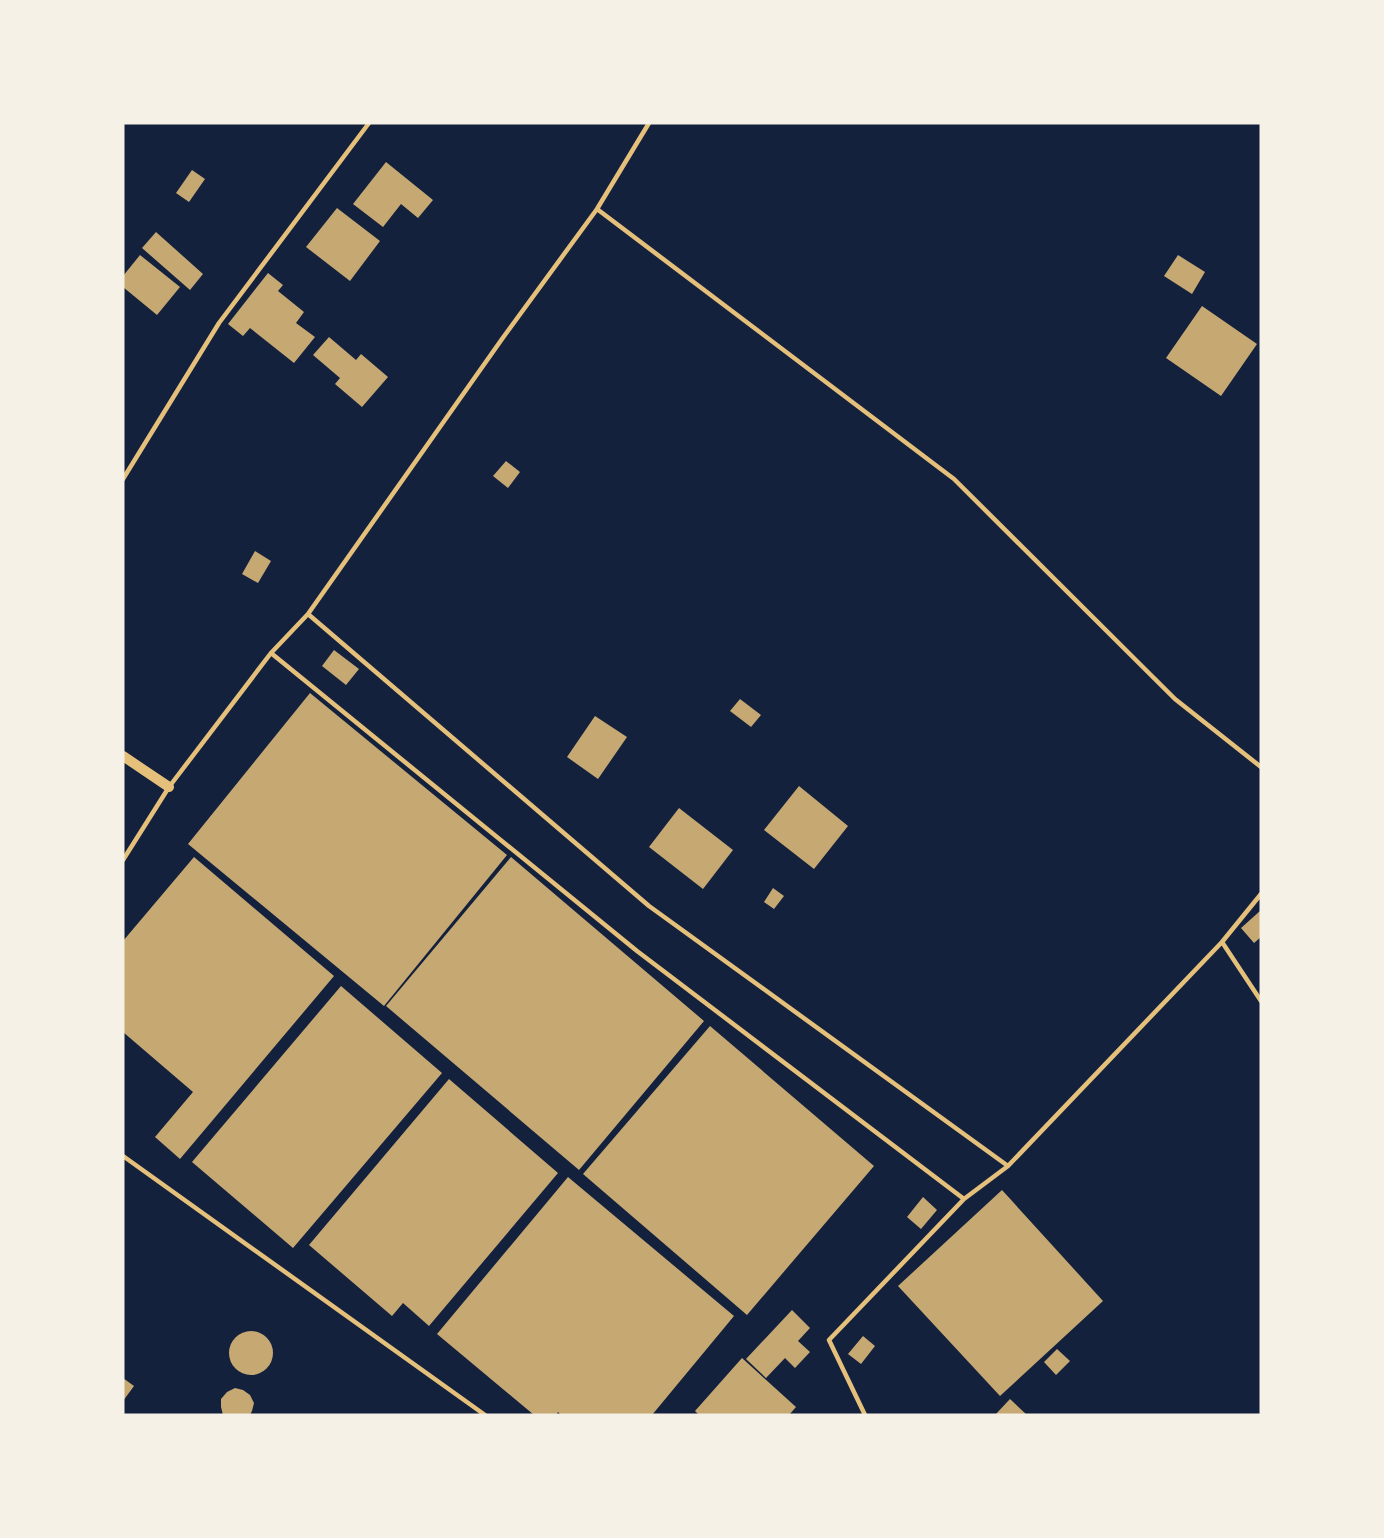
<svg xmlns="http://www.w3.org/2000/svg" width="1384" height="1538" font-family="Quicksand,sans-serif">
  <rect width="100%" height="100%" fill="#14213d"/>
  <!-- building -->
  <path fill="#c6a872" d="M 386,162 L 433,200 L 418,218 L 401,204 L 383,227 L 353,204 Z
    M 192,170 L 205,179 L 189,202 L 176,193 Z
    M 337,208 L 380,241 L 350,281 L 306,247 Z
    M 156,232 L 203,274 L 190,290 L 142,248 Z
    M 140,255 L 180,287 L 157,315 L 123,287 L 123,276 Z
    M 1178,255 L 1205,272 L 1192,294 L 1164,276 Z
    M 268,273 L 283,285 L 278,291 L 304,312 L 296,323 L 315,337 L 294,363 L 250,328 L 243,336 L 228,324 Z
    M 1202,306 L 1257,344 L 1221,396 L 1166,358 Z
    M 329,337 L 356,360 L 361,354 L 388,377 L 362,407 L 335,384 L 340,378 L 313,355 Z
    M 506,461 L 520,472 L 508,488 L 493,476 Z
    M 255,551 L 271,561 L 258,583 L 242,574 Z
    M 334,650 L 359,669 L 346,685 L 322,666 Z
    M 310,693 L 507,855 L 384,1006 L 188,844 Z
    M 740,699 L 761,715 L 751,727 L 730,711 Z
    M 595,716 L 627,737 L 598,779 L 567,757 Z
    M 799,786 L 848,826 L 814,869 L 764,830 Z
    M 679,808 L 733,850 L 703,889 L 649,847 Z
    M 194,857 L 334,976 L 180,1159 L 155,1137 L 193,1092 L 123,1032 L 123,941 Z
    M 511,857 L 704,1021 L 579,1170 L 386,1006 Z
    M 773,888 L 784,896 L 774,909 L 764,902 Z
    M 1260,911 L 1261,913 L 1261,937 L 1254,943 L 1241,928 Z
    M 341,986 L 442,1073 L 293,1248 L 192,1162 Z
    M 710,1026 L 874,1166 L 747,1315 L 583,1174 Z
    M 449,1079 L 558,1173 L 429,1326 L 403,1303 L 392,1316 L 309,1245 Z
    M 568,1177 L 734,1316 L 652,1415 L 561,1415 L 558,1412 L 556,1415 L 534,1415 L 437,1334 Z
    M 1002,1190 L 1103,1301 L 1000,1396 L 898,1286 Z
    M 923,1197 L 937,1210 L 921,1229 L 907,1217 Z
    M 792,1310 L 810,1328 L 798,1341 L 810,1352 L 795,1368 L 785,1358 L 766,1378 L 746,1359 Z
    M229 1353a22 22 0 1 1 44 0a22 22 0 1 1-44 0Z
    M 863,1336 L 875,1346 L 861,1364 L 848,1354 Z
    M 1057,1349 L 1070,1361 L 1056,1375 L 1044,1362 Z
    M 742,1358 L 796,1407 L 789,1415 L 699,1415 L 695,1411 Z
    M 123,1378 L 134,1386 L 123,1401 Z
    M 235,1388 L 243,1390 L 250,1395 L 254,1403 L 252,1411 L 250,1415 L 223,1415 L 221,1407 L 221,1399 L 227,1392 Z
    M 1010,1399 L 1027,1415 L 995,1415 Z"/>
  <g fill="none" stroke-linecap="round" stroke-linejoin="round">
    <!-- service -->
    <path stroke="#e5c07b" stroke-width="4.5" d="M 597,209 L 954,479 L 1175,699 L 1261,767
      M 123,479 L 219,323 L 369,123
      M 308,614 L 649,906 L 1008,1166
      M 271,653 L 637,951 L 964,1199
      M 123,860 L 169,787 L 271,653 L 308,614 L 502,339 L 597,209 L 649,123
      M 1222,942 L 1261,894
      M 123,1156 L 485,1415
      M 865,1415 L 829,1340 L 964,1199 L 1008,1166 L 1222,942 L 1261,1001"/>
    <!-- tertiary -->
    <path stroke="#e5c07b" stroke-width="10" d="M 123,756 L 169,787"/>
  </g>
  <!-- border -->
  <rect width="1384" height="1538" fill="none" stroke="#f6f1e7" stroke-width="249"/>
</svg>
